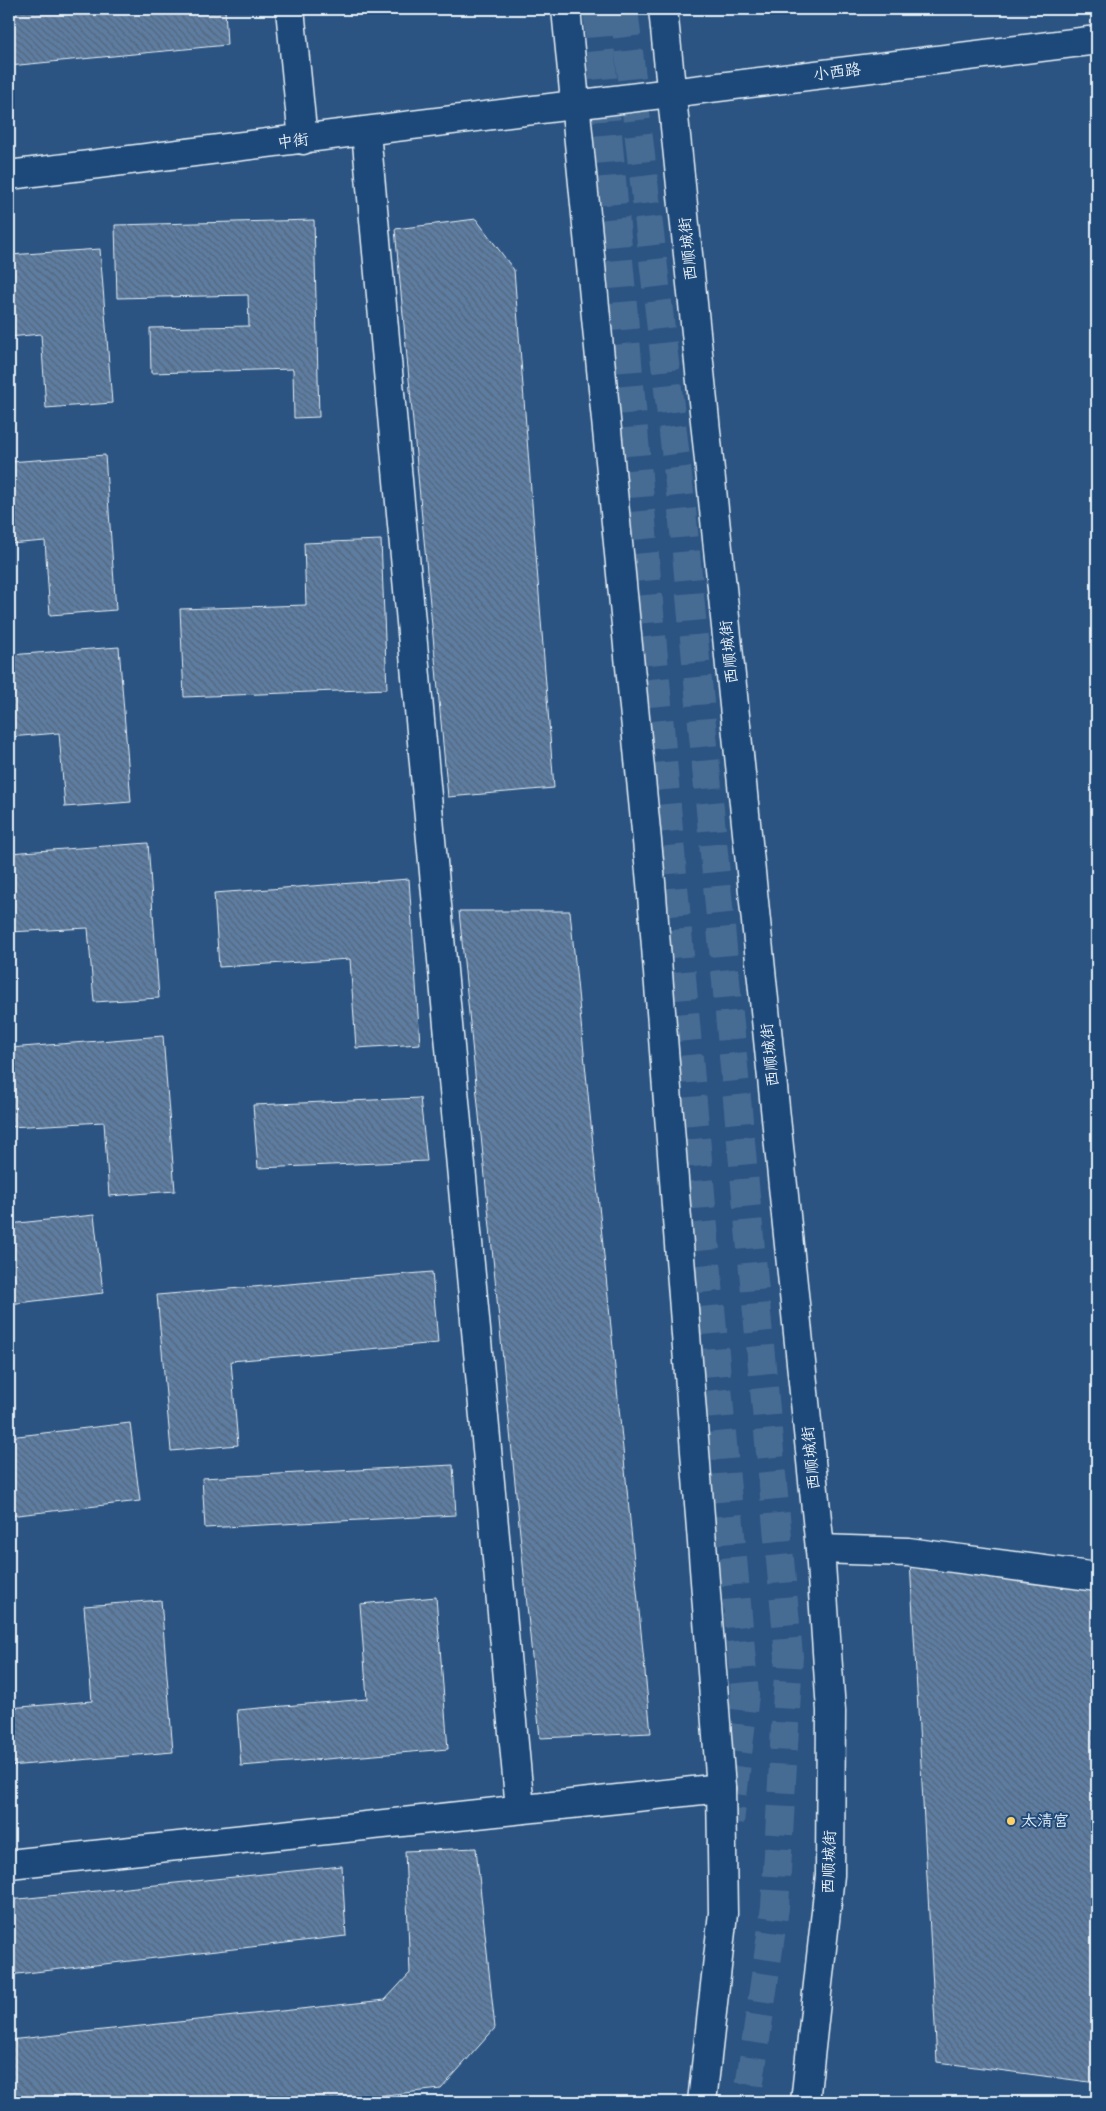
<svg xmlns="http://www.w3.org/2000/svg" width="1106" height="2111" font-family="Pangolin,'LXGW WenKai TC',sans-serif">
  <defs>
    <pattern id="building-back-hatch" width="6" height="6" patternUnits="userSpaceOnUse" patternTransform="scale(1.25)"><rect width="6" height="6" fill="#5d7da1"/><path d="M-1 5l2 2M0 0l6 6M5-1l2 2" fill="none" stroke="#53657a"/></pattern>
  </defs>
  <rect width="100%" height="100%" fill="#2b5482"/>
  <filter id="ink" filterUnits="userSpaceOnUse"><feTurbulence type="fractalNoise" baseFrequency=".02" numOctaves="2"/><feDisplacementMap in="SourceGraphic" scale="10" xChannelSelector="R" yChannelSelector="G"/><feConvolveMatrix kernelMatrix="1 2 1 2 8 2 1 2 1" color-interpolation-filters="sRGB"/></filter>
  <g filter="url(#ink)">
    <!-- building -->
    <path fill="url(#building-back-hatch)" stroke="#e8f1f8" d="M 9,9 L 225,9 L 227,45 L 9,66 Z
      M 476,219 L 514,270 L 554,788 L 448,797 L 395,229 Z
      M 314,220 L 319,417 L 294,418 L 293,369 L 151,373 L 150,328 L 249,326 L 248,295 L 117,298 L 115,225 Z
      M 100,249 L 112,403 L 46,408 L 41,334 L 9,337 L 9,255 Z
      M 105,455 L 116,610 L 50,615 L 45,541 L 9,544 L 9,462 Z
      M 381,540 L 387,689 L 184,697 L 180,609 L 306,605 L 304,543 Z
      M 119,647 L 131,802 L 65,807 L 59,733 L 9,737 L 9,655 Z
      M 148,843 L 159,998 L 94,1002 L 88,928 L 9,932 L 9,853 Z
      M 409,879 L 420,1044 L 356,1048 L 350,959 L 219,967 L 214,893 Z
      M 459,911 L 570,911 L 651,1733 L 540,1738 Z
      M 163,1036 L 175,1191 L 109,1196 L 104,1122 L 9,1127 L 9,1048 Z
      M 420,1098 L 427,1161 L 258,1168 L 253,1105 Z
      M 94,1215 L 103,1293 L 9,1304 L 9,1224 Z
      M 432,1272 L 438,1343 L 231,1361 L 238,1445 L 171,1451 L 157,1295 Z
      M 130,1423 L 140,1501 L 9,1516 L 9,1437 Z
      M 453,1465 L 456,1515 L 205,1528 L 202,1478 Z
      M 910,1561 L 1097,1581 L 1097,2083 L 937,2062 Z
      M 436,1597 L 448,1749 L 241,1766 L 237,1710 L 367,1699 L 360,1604 Z
      M 161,1600 L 173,1752 L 9,1766 L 9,1708 L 92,1701 L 84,1606 Z
      M 476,1848 L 495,2028 L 441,2089 L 321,2102 L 9,2102 L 9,2040 L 385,2000 L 410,1973 L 405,1851 Z
      M 342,1866 L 346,1936 L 9,1975 L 9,1900 Z"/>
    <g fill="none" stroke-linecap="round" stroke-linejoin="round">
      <!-- highway-tunnel -->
      <path stroke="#476c94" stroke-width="28" stroke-dasharray="28 14" stroke-linecap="butt" d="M 597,9 L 745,1695 L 730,1822
        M 624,9 L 682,510 L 789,1656 L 775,1907 L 747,2102"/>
      <defs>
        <path id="minor" d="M 290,9 L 303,140
          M 366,132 L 520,1809
          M 9,175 L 1097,40
          M 820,1549 L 908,1552 L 1097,1577
          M 9,1864 L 721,1788"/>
        <path id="major" d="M 566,9 L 651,882 L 721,1788 L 723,1913 L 702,2102
          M 663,9 L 820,1549 L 831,1711 L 830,1875 L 805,2102"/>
      </defs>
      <!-- minor casing -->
      <use href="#minor" stroke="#e8f1f8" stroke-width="31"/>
      <!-- major casing -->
      <use href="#major" stroke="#e8f1f8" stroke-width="31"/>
      <!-- minor -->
      <use href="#minor" stroke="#1f4a7a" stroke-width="28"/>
      <!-- major -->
      <use href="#major" stroke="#1f4a7a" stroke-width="28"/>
    </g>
  </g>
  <!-- markers -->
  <circle fill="#ffd166" stroke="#1f4a7a" stroke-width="2" cx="1011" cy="1821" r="5"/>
  <g text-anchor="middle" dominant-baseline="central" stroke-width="4" stroke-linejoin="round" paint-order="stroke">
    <!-- street labels -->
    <g font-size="16" fill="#e8f1f8" stroke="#1f4a7a">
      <text transform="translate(837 72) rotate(-7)">小西路</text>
      <text transform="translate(293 141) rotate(-7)">中街</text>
      <text transform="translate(688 249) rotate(-96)">西顺城街</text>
      <text transform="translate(729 652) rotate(-96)">西顺城街</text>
      <text transform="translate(770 1055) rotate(-96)">西顺城街</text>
      <text transform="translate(811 1458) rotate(-96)">西顺城街</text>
      <text transform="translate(829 1862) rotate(-88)">西顺城街</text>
    </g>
    <!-- poi labels -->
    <g font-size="16" fill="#e8f1f8" stroke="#1f4a7a" text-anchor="start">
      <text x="1021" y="1821">太清宫</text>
    </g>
  </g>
  <!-- margin -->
  <rect width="1106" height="2111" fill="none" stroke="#1f4a7a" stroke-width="30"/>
  <rect x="15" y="15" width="1076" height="2081" fill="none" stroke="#e8f1f8" stroke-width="2" filter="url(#ink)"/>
</svg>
